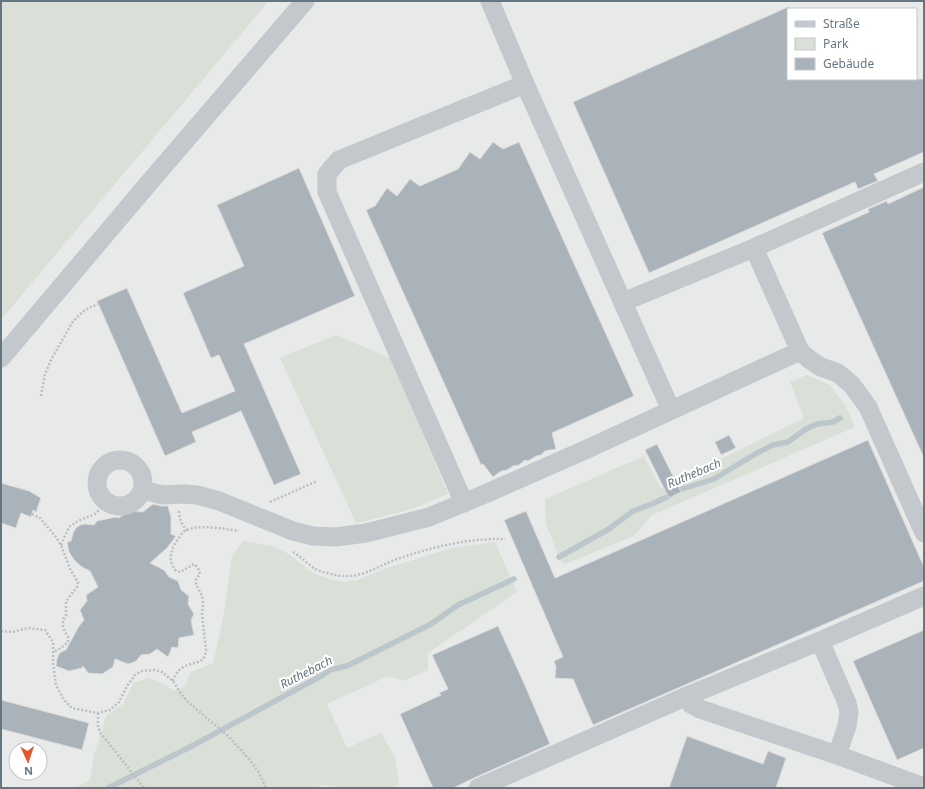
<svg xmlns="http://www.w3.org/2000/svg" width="925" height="789" font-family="'Noto Sans',sans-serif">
  <rect width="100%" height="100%" fill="#fafaf8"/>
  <!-- built -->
  <path fill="#e8e9e9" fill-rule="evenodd" d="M 269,1 L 924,1 L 924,788 L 1,788 L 1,320 ZM 788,9 L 916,9 L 916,79 L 788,79 ZM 16,749 L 40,749 L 40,773 L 16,773 Z"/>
  <!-- green -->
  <path fill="#dadfd7" d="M 1,1 L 269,1 L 1,320 Z
    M 336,335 L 392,359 L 448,494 L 409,510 L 356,523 L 280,358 Z
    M 807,375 L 830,385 L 845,405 L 855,427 L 652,515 L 634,536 L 565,564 L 560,561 L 546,523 L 545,499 L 644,456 L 661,489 L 804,418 L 790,382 Z
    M 243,541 L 272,546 L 289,554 L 313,573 L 329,579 L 344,582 L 357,580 L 384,569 L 452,548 L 495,542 L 517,592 L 428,653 L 428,670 L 403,681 L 388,676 L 327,704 L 347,748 L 381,733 L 395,757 L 399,785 L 389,788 L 341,788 L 322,785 L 316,788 L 75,788 L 90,780 L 94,755 L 106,716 L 123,704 L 134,683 L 148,678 L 160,682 L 175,691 L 185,686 L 191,672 L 213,663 L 223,619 L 232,555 Z"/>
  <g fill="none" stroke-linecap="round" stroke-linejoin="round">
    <!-- stream -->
    <path stroke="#bbc7cb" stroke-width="5.5" d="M 559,557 L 609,529 L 633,511 L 652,504 L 669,496 L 676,491 L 714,479 L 757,453 L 773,445 L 788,442 L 806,429 L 817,424 L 833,422 L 840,418
      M 108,788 L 192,746 L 323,675 L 330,670 L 347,666 L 431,624 L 458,605 L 514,579"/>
  </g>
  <!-- building -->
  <path fill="#aab3b9" stroke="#dcdcda" d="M 788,7 L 788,79 L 924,79 L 924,152 L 874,174 L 878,181 L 858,189 L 855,182 L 649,273 L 573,102 Z
    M 493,142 L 503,149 L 519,142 L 634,396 L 552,433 L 556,449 L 545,451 L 541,455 L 536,456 L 528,461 L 525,460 L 519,465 L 513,466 L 507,470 L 501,471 L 493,477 L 483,464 L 481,465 L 366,210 L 375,206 L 387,188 L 397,196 L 410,179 L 420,186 L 458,169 L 470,152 L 480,159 Z
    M 299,168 L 355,296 L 244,344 L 301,474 L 274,485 L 241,411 L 192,432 L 196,442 L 165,456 L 97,301 L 127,288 L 182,413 L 235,391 L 219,355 L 211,358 L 183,293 L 244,266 L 217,205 Z
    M 924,187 L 924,458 L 822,233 L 869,212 L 868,209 L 887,201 L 888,204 Z
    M 729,435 L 736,448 L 721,455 L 715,442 Z
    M 868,440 L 924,567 L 924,581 L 593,725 L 573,679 L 555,678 L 556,667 L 554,661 L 563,657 L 504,520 L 526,511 L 555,578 Z
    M 657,444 L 681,492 L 669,498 L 645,450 Z
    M 1,483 L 29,491 L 41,498 L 36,512 L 33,510 L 31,517 L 21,513 L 16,528 L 1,523 Z
    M 153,504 L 161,506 L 168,506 L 171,517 L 171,534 L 176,536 L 167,548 L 150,563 L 164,570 L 169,577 L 178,581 L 181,590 L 189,596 L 188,604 L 194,614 L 191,620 L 194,635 L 179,638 L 178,648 L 172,647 L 168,657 L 157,649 L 150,654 L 141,655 L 136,661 L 132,663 L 128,664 L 115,659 L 113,667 L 102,674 L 88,673 L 83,666 L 82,668 L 69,671 L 56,666 L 57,659 L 59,654 L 63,651 L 66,650 L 79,626 L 84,620 L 80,610 L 87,601 L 86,595 L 98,587 L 90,571 L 82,567 L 75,561 L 69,552 L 67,542 L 71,541 L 73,533 L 76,528 L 80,525 L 85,524 L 94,525 L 97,521 L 116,517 L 119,518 L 126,513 L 130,511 L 143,512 Z
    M 498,626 L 523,681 L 550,744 L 474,778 L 470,780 L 453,788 L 433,788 L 400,714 L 441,695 L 439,693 L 448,689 L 432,655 Z
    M 924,630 L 924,748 L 897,760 L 853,661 Z
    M 1,700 L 89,723 L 82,750 L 1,729 Z
    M 687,736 L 763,764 L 768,751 L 786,758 L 776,788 L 669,788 Z"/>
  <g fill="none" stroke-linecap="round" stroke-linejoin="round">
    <!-- path -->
    <path stroke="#bbbfc2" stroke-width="2.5" stroke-dasharray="2 2" stroke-linecap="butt" d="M 41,396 L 45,374 L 51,360 L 72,323 L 78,316 L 85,310 L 98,304
      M 1,424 L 2,424
      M 270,502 L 317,481
      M 179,511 C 179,520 182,524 187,531
      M 32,514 L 40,518 L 55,536 L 61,545 L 70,569 L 78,582 L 77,587 L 66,601 L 66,615 L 63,620 L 63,626 L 65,632 L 68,637 L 68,642 L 61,648 L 53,652
      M 61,545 L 69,527 L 78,521 L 95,514 L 101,508 L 106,502
      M 293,552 C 301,557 308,564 315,569 C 321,572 337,576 345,576 C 364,577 380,565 397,559 C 432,547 468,538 505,539
      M 1,631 L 12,632 L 29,628 L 45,630 L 53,642 L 53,663 L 56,685 L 64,700 L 72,708 L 98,713 L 110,710 L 119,702 L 127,686 L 135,675 L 142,671 L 154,670 L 162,672 L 173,681 L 181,694 L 188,702 L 229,737 L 249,759 L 258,771 L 266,788
      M 173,681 C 175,676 177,671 182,668 C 191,661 205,666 206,650 L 202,614 L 203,605 L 202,596 L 196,584 L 196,579 L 200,574 L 198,568 L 194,564 L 180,572 L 176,571 C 170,563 169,557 173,548 C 174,544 181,535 183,532 C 195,523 225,529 239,531
      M 98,713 L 98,727 L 101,734 L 108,742 L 144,788"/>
    <!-- minor -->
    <path stroke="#c3c8cc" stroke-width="19" d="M 490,1 L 525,84 L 671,410
      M 754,248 L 800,351
      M 623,302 L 754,248 L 924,172
      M 1,358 L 148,184 L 305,1
      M97 483a23 23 0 1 1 46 0a23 23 0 1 1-46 0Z
      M 142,490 L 163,495 L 184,494 L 197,495 L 219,501 L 293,531 L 313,536 L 336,537 L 366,533 L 398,525 L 429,517 L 485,494 L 585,450 L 800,351 L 809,359 L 821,367 L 838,373 L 852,385 L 868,407 L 924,533
      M 464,503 L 327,192 L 327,174 L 339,160 L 525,84
      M 820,641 L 847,703 L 849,712 L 847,726 L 837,755
      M 685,697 L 691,704 L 700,709 L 837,755 L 924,787
      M 478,788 L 685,697 L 820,641 L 924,596"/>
  </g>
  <g text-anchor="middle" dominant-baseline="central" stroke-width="4" stroke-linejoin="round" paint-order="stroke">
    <!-- water labels -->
    <g font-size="12" font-style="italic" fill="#60757c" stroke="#fff">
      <text transform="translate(694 473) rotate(-23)">Ruthebach</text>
      <text transform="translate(306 672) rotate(-27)">Ruthebach</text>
    </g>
  </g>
  <!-- border -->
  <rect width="925" height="789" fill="none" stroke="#657683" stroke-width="4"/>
  <!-- legend -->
  <rect x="787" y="8" width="130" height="72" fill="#ffffff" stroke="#c1c8cd"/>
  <rect x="795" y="21" width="20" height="6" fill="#c3c8cc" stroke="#c1c8cd"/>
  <text x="823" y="28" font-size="12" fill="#657683">Straße</text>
  <rect x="795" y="38" width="20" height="12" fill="#dadfd7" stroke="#c1c8cd"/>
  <text x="823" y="48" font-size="12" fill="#657683">Park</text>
  <rect x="795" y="58" width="20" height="12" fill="#aab3b9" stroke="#c1c8cd"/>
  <text x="823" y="68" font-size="12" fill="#657683">Gebäude</text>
  <!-- north arrow -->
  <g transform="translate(28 761) rotate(177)"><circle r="19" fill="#ffffff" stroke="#c1c8cd"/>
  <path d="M0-3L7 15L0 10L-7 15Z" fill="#e4572e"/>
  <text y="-6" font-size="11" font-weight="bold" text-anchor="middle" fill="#657683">N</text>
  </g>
</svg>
